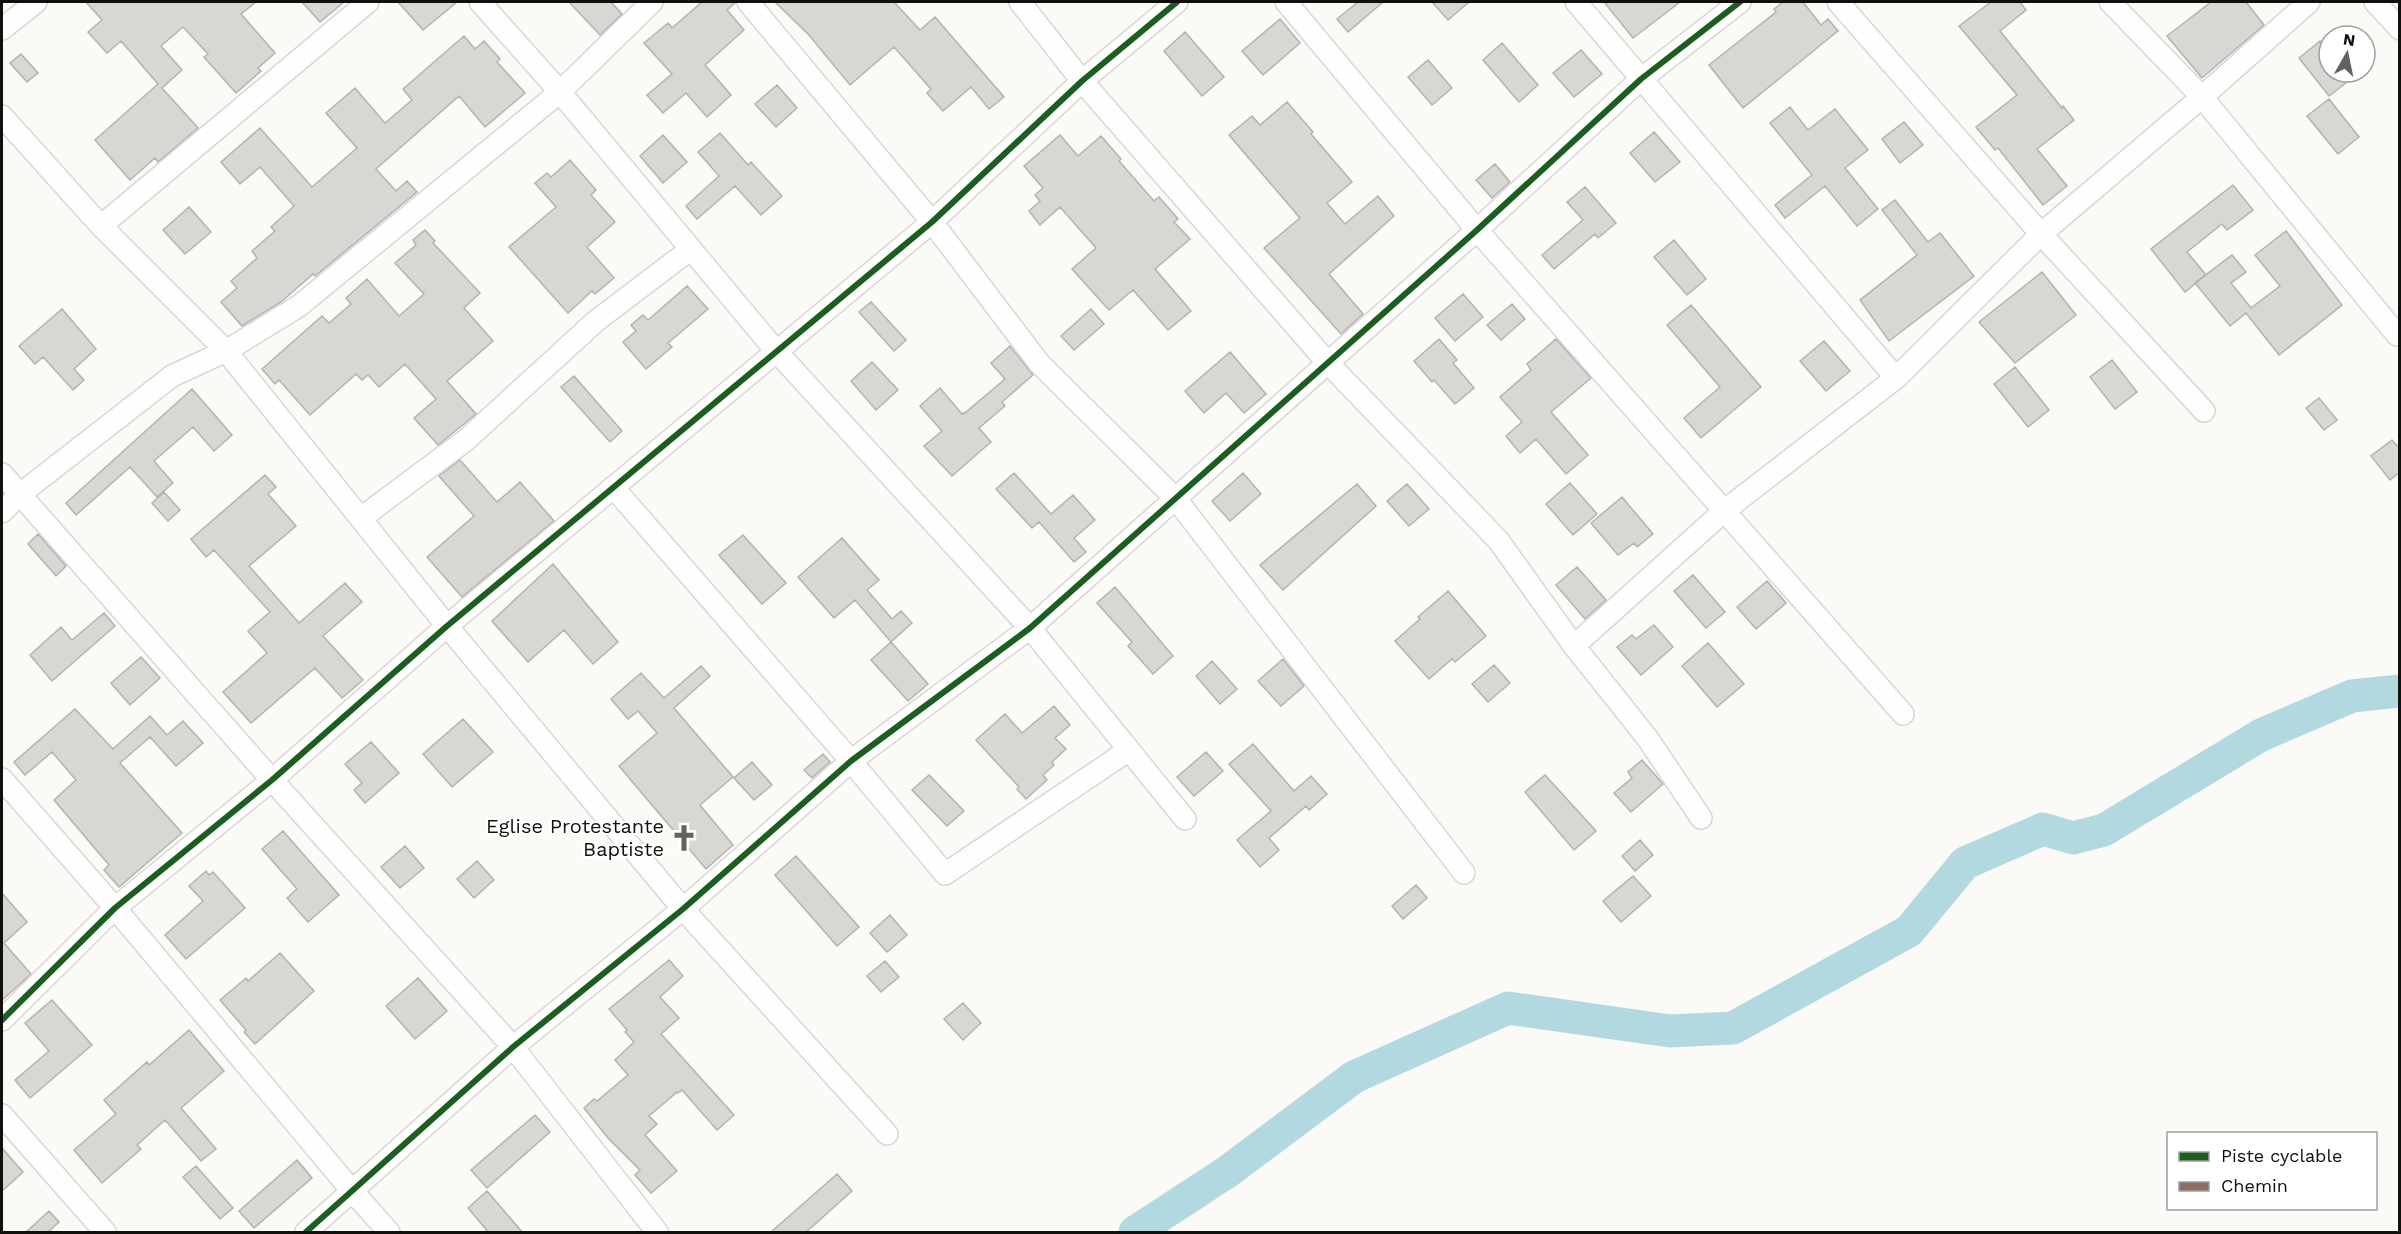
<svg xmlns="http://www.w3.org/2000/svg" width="2401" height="1234" font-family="'Work Sans',sans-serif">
  <rect width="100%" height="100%" fill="#fcfaf7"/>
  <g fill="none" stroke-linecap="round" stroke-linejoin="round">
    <!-- river -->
    <path stroke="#b2d8e0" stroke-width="33" d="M 1135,1232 L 1227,1172 L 1354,1077 L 1508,1008 L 1670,1031 L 1733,1028 L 1909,931 L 1965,863 L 2043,829 L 2073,838 L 2104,830 L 2261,735 L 2352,696 L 2400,691"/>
  </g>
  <!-- building -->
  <path fill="#d9d7d3" stroke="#b4b2ae" stroke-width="1.5" d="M 86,2 L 256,2 L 241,14 L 275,53 L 258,68 L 261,71 L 236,93 L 204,57 L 208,54 L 183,27 L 161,46 L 182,70 L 162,88 L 198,128 L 158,162 L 155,158 L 130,180 L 95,140 L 158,84 L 121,41 L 107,53 L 88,32 L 102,20 Z
    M 302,2 L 344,2 L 320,22 Z
    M 398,2 L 457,2 L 423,30 Z
    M 569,2 L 611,2 L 622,14 L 600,35 Z
    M 702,2 L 736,2 L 727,10 L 744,30 L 705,65 L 731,95 L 707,117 L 686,93 L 663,113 L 647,95 L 672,74 L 644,43 L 668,23 L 672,28 Z
    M 775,2 L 894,2 L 920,30 L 935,17 L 1004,97 L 989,109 L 971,87 L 943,111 L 927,93 L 931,89 L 894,47 L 850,85 L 809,35 Z
    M 1358,2 L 1383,2 L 1348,32 L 1337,19 Z
    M 1432,2 L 1469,2 L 1448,20 Z
    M 1604,2 L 1680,2 L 1633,38 Z
    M 1783,2 L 1803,2 L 1821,25 L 1828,19 L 1838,31 L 1743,108 L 1709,65 L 1776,12 L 1774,9 Z
    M 1991,2 L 2020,2 L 2026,10 L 2000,31 L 2062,108 L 2063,106 L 2074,120 L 2037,149 L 2067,186 L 2043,205 L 1998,148 L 1995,150 L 1976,127 L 2017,95 L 1959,26 Z
    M 2211,2 L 2246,2 L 2264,25 L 2202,78 L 2167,36 Z
    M 1280,19 L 1300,43 L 1263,75 L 1242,51 Z
    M 1185,32 L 1224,77 L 1202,96 L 1164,51 Z
    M 464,36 L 475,49 L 484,41 L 500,59 L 497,62 L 525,93 L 485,127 L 459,96 L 376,169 L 396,191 L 407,181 L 417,192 L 315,276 L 313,274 L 281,302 L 242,326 L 221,302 L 237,288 L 231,281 L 257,258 L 252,251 L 275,231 L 271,227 L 294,206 L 260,167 L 240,184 L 221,162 L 260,128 L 312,187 L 357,148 L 326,113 L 355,88 L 385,123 L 412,100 L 403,89 Z
    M 2320,41 L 2329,52 L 2329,72 L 2360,72 L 2329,96 L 2299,58 Z
    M 1502,43 L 1538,85 L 1519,102 L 1483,60 Z
    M 1581,50 L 1602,74 L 1574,97 L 1553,73 Z
    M 21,54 L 38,73 L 27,82 L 10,63 Z
    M 1428,60 L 1452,88 L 1432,105 L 1408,77 Z
    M 777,85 L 797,108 L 776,127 L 755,104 Z
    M 2329,99 L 2359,137 L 2338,154 L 2307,116 Z
    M 1287,102 L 1313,132 L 1311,134 L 1352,182 L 1327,203 L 1345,224 L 1378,196 L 1394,216 L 1329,274 L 1363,314 L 1341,334 L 1264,248 L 1300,218 L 1229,135 L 1252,116 L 1260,125 Z
    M 1790,107 L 1808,130 L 1835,109 L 1868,150 L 1845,168 L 1878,209 L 1857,226 L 1825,186 L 1785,218 L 1775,205 L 1812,175 L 1770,123 Z
    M 1904,122 L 1923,145 L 1900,163 L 1882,139 Z
    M 1654,132 L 1680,162 L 1655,182 L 1630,153 Z
    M 720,133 L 748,165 L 751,162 L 782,196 L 761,215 L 735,186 L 697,219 L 686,206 L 719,176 L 698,152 Z
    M 663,135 L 687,162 L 663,183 L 640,156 Z
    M 1060,135 L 1078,156 L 1101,136 L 1121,159 L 1119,161 L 1154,201 L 1159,197 L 1178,219 L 1174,222 L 1190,239 L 1155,269 L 1191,311 L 1168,330 L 1133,290 L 1109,310 L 1072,269 L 1096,248 L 1060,207 L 1040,225 L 1029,211 L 1040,201 L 1035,195 L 1043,188 L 1024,166 Z
    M 570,160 L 596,190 L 591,195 L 615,222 L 587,247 L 614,278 L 595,294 L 592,291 L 568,313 L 509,247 L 556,207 L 535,183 L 547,173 L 551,177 Z
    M 1495,164 L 1510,182 L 1492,198 L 1476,180 Z
    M 2233,185 L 2253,210 L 2227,230 L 2222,224 L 2187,252 L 2206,275 L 2185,292 L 2151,249 Z
    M 1585,187 L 1616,223 L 1598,238 L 1595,234 L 1554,269 L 1542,255 L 1583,220 L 1567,202 Z
    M 1895,200 L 1928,242 L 1940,233 L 1974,276 L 1889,341 L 1860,300 L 1917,255 L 1882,210 Z
    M 189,207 L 211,232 L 185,254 L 163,230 Z
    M 425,230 L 435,241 L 433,243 L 480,293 L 464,308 L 493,341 L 447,381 L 476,414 L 438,445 L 414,418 L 436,399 L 405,364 L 379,387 L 368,375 L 362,380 L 356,374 L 310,415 L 279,380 L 275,384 L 262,369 L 322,316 L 329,323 L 351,304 L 346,298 L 367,279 L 399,316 L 424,294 L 395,263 L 416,245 L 413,240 Z
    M 2286,231 L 2342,305 L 2279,355 L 2246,313 L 2230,326 L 2195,283 L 2232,255 L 2246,272 L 2231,283 L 2251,308 L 2280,286 L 2255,255 Z
    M 1674,240 L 1706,279 L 1687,295 L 1654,257 Z
    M 2042,272 L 2076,315 L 2015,363 L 1979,322 Z
    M 687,286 L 708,309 L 668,343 L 672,347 L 646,369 L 623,342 L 636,331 L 631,325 L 643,315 L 648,320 Z
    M 1463,294 L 1483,317 L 1455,341 L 1435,318 Z
    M 871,302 L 906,340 L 894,351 L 859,312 Z
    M 1512,304 L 1525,319 L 1501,340 L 1487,325 Z
    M 1691,305 L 1761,387 L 1701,438 L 1684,418 L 1720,387 L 1667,325 Z
    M 62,309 L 96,349 L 74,369 L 84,380 L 73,390 L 43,357 L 35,364 L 19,346 Z
    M 1091,309 L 1104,324 L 1074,350 L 1061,336 Z
    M 1439,339 L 1457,360 L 1453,363 L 1474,388 L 1455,404 L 1434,380 L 1432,382 L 1414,361 Z
    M 1556,339 L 1591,378 L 1551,412 L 1588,455 L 1566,474 L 1536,439 L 1520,453 L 1506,436 L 1522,422 L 1500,397 L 1531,370 L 1527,364 Z
    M 1824,341 L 1850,371 L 1826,391 L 1800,361 Z
    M 1010,346 L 1033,375 L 1002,402 L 1005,406 L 979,428 L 991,442 L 952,476 L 924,446 L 942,431 L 920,406 L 940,388 L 962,414 L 966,412 L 1005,379 L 991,363 Z
    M 1230,352 L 1266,394 L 1244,413 L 1226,393 L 1204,413 L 1185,391 Z
    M 2112,360 L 2137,392 L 2115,409 L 2090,377 Z
    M 872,362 L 898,390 L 876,410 L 851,381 Z
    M 2015,367 L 2049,410 L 2028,427 L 1994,384 Z
    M 574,376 L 622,431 L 610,442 L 561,387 Z
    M 192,389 L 232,435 L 214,451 L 193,427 L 154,461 L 173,483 L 157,497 L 130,467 L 76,515 L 66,503 Z
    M 2319,398 L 2337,420 L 2324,430 L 2306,408 Z
    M 2392,440 L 2400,449 L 2400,472 L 2390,480 L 2371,456 Z
    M 460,460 L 497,502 L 520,482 L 554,521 L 462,597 L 427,557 L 474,516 L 439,476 Z
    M 1014,473 L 1051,514 L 1073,495 L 1095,520 L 1074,538 L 1086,552 L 1074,562 L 1039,522 L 1032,528 L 996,489 Z
    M 1243,473 L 1261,494 L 1230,521 L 1212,501 Z
    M 265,475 L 276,487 L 268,494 L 296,526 L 249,566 L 299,623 L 345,583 L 362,602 L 323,636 L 363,680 L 342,698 L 315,668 L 251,723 L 223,692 L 267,653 L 248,631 L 270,612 L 214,550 L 206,557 L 191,539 Z
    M 1570,483 L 1597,514 L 1573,535 L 1546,504 Z
    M 1357,484 L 1376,506 L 1283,590 L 1260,565 Z
    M 1407,484 L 1429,509 L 1409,526 L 1387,501 Z
    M 164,492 L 180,510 L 168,521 L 152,503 Z
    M 1622,497 L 1653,534 L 1637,547 L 1634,543 L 1618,555 L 1591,523 Z
    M 38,534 L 66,566 L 56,576 L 28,544 Z
    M 743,535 L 786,583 L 762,604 L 719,555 Z
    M 842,538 L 879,580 L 867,590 L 892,619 L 901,611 L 912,623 L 891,642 L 855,600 L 834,618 L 798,577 Z
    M 553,564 L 618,642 L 593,664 L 564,630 L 528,662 L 492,621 Z
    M 1577,567 L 1606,600 L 1585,619 L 1556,585 Z
    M 1693,575 L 1725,612 L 1706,628 L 1674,591 Z
    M 1767,581 L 1786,603 L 1756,629 L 1737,607 Z
    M 1115,587 L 1173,656 L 1153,674 L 1128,646 L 1132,642 L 1097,603 Z
    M 1448,591 L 1486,636 L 1455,662 L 1452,659 L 1429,679 L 1395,641 L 1420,619 L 1418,617 Z
    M 104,613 L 115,626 L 52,681 L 30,655 L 61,627 L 72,640 Z
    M 1654,625 L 1673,647 L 1641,675 L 1617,647 L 1632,635 L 1636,639 Z
    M 891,642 L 928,684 L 908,701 L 871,660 Z
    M 1708,643 L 1744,684 L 1717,707 L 1682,666 Z
    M 141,657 L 160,678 L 130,705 L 111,683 Z
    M 1283,659 L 1304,686 L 1281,706 L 1258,681 Z
    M 1212,661 L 1237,689 L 1220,704 L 1196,676 Z
    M 1494,665 L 1510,683 L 1488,702 L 1472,684 Z
    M 701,666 L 710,676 L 674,708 L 733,777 L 700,805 L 733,845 L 706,869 L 619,766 L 657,733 L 638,711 L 628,719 L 611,699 L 641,673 L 664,698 Z
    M 1054,706 L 1070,725 L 1055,738 L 1066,749 L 1052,762 L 1054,765 L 1043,775 L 1047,780 L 1026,799 L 1017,789 L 1019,787 L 976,740 L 1005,714 L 1022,733 Z
    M 75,709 L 113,749 L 150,716 L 167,735 L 183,721 L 203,743 L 176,766 L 150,737 L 120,763 L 182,833 L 119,887 L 104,870 L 109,865 L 54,800 L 76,780 L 52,752 L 25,775 L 14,762 Z
    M 463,719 L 493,752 L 452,787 L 423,754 Z
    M 371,742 L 399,773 L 365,803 L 354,790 L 362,783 L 345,764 Z
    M 1253,744 L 1294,791 L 1311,776 L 1327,794 L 1309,810 L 1306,806 L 1269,838 L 1279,850 L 1260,867 L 1237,840 L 1271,811 L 1229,764 Z
    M 1206,752 L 1223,771 L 1194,796 L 1177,777 Z
    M 823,754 L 830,762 L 812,778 L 804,770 Z
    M 1642,760 L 1663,784 L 1631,812 L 1614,793 L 1632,778 L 1628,772 Z
    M 752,762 L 772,785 L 754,800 L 734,778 Z
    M 929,775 L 964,811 L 947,826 L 912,790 Z
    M 1545,775 L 1596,831 L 1574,850 L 1525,792 Z
    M 283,831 L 339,895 L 308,922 L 287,898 L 297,889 L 262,849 Z
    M 1640,840 L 1653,855 L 1635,871 L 1622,856 Z
    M 405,846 L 424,868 L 400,888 L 381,867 Z
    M 796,856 L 859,927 L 837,946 L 775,875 Z
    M 477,861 L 494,880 L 474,898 L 457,879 Z
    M 206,871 L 209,875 L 213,872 L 245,908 L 186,959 L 165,935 L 203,901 L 189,886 Z
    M 1633,876 L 1651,896 L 1621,922 L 1603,901 Z
    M 1416,885 L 1427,898 L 1403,919 L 1392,906 Z
    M 2,893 L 27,922 L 4,943 L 31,974 L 2,1000 Z
    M 890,915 L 907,935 L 887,952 L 870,933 Z
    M 280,953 L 314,991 L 255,1044 L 244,1032 L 246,1030 L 220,1000 L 246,978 L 248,981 Z
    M 669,960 L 683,976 L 660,997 L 679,1018 L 661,1034 L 734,1115 L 717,1130 L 682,1090 L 678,1093 L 677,1092 L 649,1116 L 657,1124 L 645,1135 L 677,1171 L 651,1193 L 635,1175 L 640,1170 L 608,1138 L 584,1108 L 594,1099 L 597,1101 L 628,1075 L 615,1060 L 634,1042 L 625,1032 L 627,1030 L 609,1009 Z
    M 885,961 L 899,977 L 881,992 L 867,976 Z
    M 418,978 L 447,1011 L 415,1039 L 386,1006 Z
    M 52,1000 L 92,1045 L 30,1098 L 15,1080 L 49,1051 L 25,1023 Z
    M 963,1003 L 981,1023 L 963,1040 L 944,1019 Z
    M 189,1030 L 224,1071 L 181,1108 L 216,1149 L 201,1161 L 165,1120 L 137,1145 L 141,1149 L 102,1183 L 74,1150 L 116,1114 L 104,1100 L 147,1062 L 149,1065 Z
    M 535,1115 L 550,1132 L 487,1188 L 471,1170 Z
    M 2,1148 L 23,1172 L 2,1191 Z
    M 297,1160 L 312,1178 L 254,1228 L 239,1211 Z
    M 196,1166 L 233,1208 L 220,1219 L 183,1177 Z
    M 837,1174 L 852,1191 L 805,1233 L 770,1233 Z
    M 487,1191 L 523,1233 L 489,1233 L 468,1208 Z
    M 49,1211 L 59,1222 L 47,1233 L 25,1233 Z"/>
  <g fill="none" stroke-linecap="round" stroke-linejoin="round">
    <defs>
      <path id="street" d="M 480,2 L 560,92 L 776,351 L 1030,628 L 1185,819
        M 748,2 L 932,222 L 1039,363 L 1176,499 L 1464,873
        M 1020,2 L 1082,81 L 1327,362 L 1498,540 L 1574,646 L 1648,739 L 1701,818
        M 1286,2 L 1477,230 L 1903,714
        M 1576,2 L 1896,378
        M 1838,2 L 2041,234 L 2204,411
        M 2110,2 L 2202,97 L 2397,335
        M 2375,2 L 2400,29
        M 2,29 L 36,2
        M 2,116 L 101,226 L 226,351 L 447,626 L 683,909 L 887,1134
        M 101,226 L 368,2
        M 2,474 L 272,780 L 513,1047 L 657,1232
        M 613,487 L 851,761 L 945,874 L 1129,750
        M 2,512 L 19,495 L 172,376 L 226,351 L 299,306 L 560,92 L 652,2
        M 361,518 L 466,440 L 596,321 L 691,249
        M 1574,646 L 1724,511 L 1896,378 L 2041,234 L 2202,97 L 2309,2
        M 2,779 L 115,908 L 353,1192 L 389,1232
        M 2,1020 L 115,908 L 272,780 L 447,626 L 932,222 L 1082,81 L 1177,2
        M 2,1115 L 105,1232
        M 306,1232 L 513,1047 L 683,909 L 851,761 L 1030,628 L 1477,230 L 1641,79 L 1740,2"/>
    </defs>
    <!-- street casing -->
    <use href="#street" stroke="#d9d6d3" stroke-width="24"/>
    <!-- street -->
    <use href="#street" stroke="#fffefe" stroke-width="21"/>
    <!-- quiet -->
    <path stroke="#8d6e63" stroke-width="4.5" stroke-dasharray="9 4.5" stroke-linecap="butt" d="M 2399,638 L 2400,638"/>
    <defs>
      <path id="cycleway" d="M 2,1020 L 115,908 L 272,780 L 447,626 L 932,222 L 1082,81 L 1177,2
        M 306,1232 L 513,1047 L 683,909 L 851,761 L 1030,628 L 1477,230 L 1641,79 L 1740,2"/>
    </defs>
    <!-- cycleway casing -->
    <use href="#cycleway" stroke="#fff" stroke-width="10"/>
    <!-- cycleway -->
    <use href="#cycleway" stroke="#1b5e20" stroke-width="6"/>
  </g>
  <!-- icons -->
  <defs>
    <symbol id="church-bare" viewBox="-9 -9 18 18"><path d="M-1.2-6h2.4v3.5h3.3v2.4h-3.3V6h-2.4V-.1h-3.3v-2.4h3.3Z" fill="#64625e" stroke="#fff" stroke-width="2.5" paint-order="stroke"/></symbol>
  </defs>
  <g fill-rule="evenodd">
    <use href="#church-bare" x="665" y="819" width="38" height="38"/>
  </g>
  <g text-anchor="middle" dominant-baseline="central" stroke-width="4.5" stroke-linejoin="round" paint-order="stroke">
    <!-- poi labels -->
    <g font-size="20" fill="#12100c" stroke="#fff" text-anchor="end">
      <text x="664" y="826">Eglise Protestante<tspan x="664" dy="23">Baptiste</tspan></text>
    </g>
  </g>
  <!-- border -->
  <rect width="2401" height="1234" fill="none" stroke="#12100c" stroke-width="6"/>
  <!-- legend -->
  <rect x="2167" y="1132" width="210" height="78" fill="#ffffff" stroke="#a09f9e" stroke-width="1.5"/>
  <rect x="2179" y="1152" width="30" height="9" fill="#1b5e20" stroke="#a09f9e" stroke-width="1.5"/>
  <text x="2221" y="1162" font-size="18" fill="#12100c">Piste cyclable</text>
  <rect x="2179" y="1182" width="30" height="9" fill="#8d6e63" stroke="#a09f9e" stroke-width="1.5"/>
  <text x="2221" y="1192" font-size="18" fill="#12100c">Chemin</text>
  <!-- north arrow -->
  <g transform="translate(2347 54) rotate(9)"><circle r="28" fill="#ffffff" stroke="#a09f9e" stroke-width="1.5"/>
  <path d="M0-4.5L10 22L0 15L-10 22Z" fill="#64625e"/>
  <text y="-9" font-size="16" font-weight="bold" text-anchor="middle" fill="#12100c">N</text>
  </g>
</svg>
